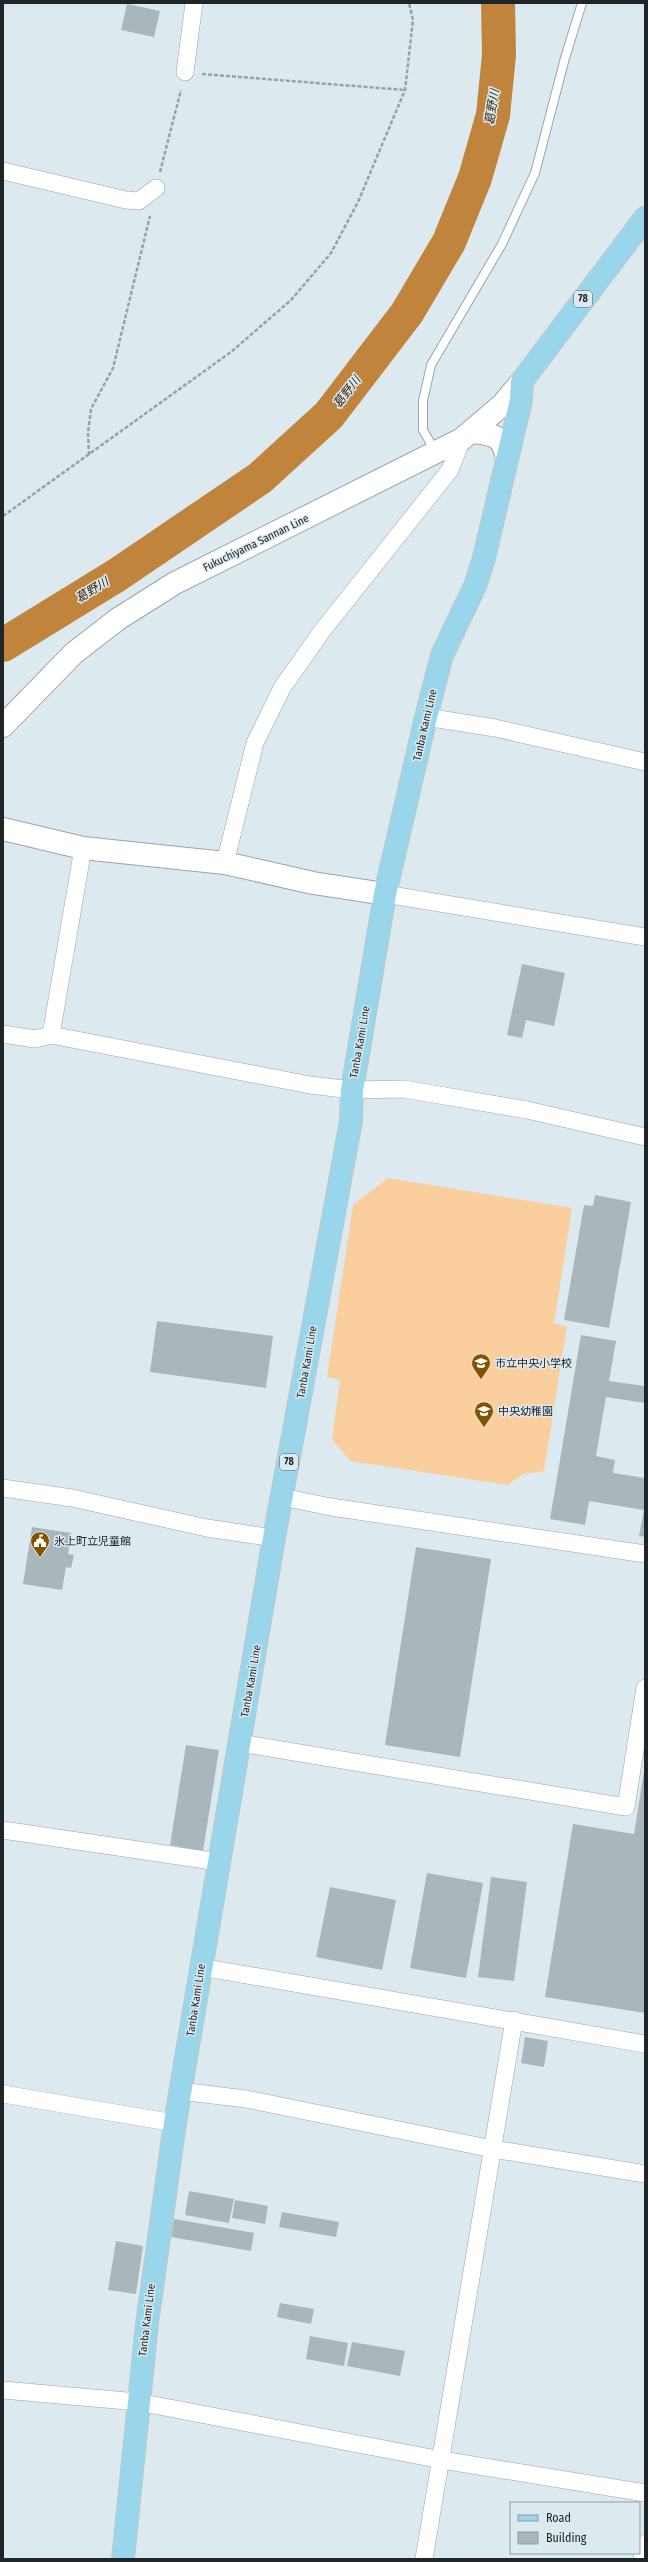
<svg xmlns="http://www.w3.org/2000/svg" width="648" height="2562" font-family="'Fira Sans Condensed','Noto Sans JP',sans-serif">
  <rect width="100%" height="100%" fill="#dceaf0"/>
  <!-- pitch -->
  <path fill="#fbce9d" d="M 388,1178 L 572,1208 L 554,1324 L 567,1326 L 544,1471 L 523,1474 L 508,1485 L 350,1461 L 332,1439 L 340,1380 L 327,1377 L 353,1205 Z"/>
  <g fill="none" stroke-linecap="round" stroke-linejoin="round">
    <!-- river -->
    <path stroke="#c1843c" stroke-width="34" d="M 3,645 L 117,575 L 260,478 L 329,415 L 407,313 L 449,242 L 475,178 L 493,115 L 499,55 L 498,3"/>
  </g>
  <!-- building -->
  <path fill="#a9b7bc" d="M 127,4 L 160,11 L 154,37 L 121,30 Z
    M 522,964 L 565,973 L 554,1026 L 526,1020 L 522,1038 L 507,1035 Z
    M 595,1195 L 631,1202 L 609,1328 L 564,1320 L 584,1205 L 593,1206 Z
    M 157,1321 L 273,1336 L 266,1388 L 150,1372 Z
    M 581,1335 L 616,1341 L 609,1381 L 645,1386 L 645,1403 L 606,1397 L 596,1456 L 615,1460 L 613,1473 L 645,1478 L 645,1537 L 639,1536 L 644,1510 L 589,1501 L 585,1525 L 550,1519 Z
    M 32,1527 L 71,1533 L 68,1554 L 74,1555 L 71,1568 L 66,1567 L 62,1590 L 23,1584 Z
    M 416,1547 L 491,1559 L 460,1757 L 385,1745 Z
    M 186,1745 L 219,1750 L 203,1851 L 170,1845 Z
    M 644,1771 L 645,2013 L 545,1997 L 573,1824 L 634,1834 Z
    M 427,1873 L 483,1883 L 466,1978 L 410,1968 Z
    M 491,1877 L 527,1882 L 514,1981 L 478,1977 Z
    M 330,1887 L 396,1900 L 382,1970 L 316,1957 Z
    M 525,2037 L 548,2041 L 544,2067 L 521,2063 Z
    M 189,2191 L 234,2199 L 229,2223 L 185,2215 Z
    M 235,2200 L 268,2206 L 265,2224 L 232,2218 Z
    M 282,2212 L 339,2222 L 336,2237 L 279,2227 Z
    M 174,2219 L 254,2233 L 251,2251 L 171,2237 Z
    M 116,2241 L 143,2246 L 136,2294 L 108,2290 Z
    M 280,2303 L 314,2309 L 311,2324 L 277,2317 Z
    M 310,2336 L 348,2343 L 344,2366 L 306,2359 Z
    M 352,2342 L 405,2351 L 400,2376 L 347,2366 Z"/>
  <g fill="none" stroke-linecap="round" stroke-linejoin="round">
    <defs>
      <path id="lane" d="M 435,451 L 423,430 L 423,401 L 431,365 L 502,244 L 535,173 L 565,58 L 582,3"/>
      <path id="street" d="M 185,72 L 194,3
        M 3,171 L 126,200 L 139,201 L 156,188
        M 426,717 L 495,728 L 645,762
        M 225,863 L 255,743 L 282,688 L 322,631 L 450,470 L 462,439
        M 385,894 L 645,937
        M 3,1034 L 35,1039 L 51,1035 L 310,1085 L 352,1090 L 404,1089 L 527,1110 L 645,1137
        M 51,1035 L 83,848
        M 3,1488 L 72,1498 L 207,1528 L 274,1538
        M 282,1497 L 331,1507 L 645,1554
        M 240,1743 L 626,1807 L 645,1688
        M 3,1830 L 219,1862
        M 201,1967 L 645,2044
        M 180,2091 L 246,2099 L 493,2149 L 645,2174
        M 3,2094 L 175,2123
        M 3,2390 L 138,2402 L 442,2460 L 645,2493
        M 424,2559 L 514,2020
        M 642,2559 L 645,2544"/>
      <path id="secondary" d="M 472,432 C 494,434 503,436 507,459
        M 3,726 L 74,653 L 118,619 L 175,583 L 462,439 L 502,405 L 522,381
        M 3,829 L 83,848 L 225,863 L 313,883 L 385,894"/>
      <path id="primary" d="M 123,2559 L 147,2324 L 175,2123 L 274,1538 L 351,1121 L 352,1090 L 385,894 L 426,717 L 442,655 L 475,586 L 484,558 L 521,400 L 522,381 L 645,218"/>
    </defs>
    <!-- lane casing -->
    <use href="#lane" stroke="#98a6ab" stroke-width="10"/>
    <!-- street casing -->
    <use href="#street" stroke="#98a6ab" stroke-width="18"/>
    <!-- secondary casing -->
    <use href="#secondary" stroke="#98a6ab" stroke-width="24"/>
    <!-- primary casing -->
    <use href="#primary" stroke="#c5c7c7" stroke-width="24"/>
    <!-- path -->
    <path stroke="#97a2a7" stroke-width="2.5" stroke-dasharray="4 2" stroke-linecap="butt" d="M 202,74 L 405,90
      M 160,172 L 181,90
      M 89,455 L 88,433 L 91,409 L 113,368 L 150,216
      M 3,516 L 231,352 L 291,300 L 331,253 L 358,202 L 405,90 L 413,20 L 409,3"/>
    <!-- lane -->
    <use href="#lane" stroke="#fff" stroke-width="8"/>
    <!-- street -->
    <use href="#street" stroke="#fff" stroke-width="17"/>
    <!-- secondary -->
    <use href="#secondary" stroke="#fff" stroke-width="22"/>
    <!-- primary -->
    <use href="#primary" stroke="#9ad6eb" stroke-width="22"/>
  </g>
  <!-- icons -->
  <defs>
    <symbol id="school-pin" viewBox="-11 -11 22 30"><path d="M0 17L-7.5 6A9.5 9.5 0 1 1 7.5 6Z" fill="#875200" stroke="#dceaf0"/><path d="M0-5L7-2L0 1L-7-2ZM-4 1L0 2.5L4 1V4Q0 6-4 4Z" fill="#fff"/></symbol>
    <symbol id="civic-pin" viewBox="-11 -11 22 30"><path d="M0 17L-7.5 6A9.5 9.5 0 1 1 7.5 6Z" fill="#875200" stroke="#dceaf0"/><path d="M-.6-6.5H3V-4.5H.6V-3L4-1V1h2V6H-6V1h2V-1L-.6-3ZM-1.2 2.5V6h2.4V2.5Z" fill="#fff"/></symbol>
  </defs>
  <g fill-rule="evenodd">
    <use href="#school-pin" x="470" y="1352" width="22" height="30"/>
    <use href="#school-pin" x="473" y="1400" width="22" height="30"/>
    <use href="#civic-pin" x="29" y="1530" width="22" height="30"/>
  </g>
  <g text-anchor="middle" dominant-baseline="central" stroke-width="3" stroke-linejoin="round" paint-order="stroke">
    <!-- shield labels -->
    <g fill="#dceaf0" stroke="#586164" stroke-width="1">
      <rect x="574" y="291" width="18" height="16" rx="3"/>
      <rect x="280" y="1454" width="18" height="16" rx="3"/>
    </g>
    <g font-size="10" font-weight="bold" fill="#202628">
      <text x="583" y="299">78</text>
      <text x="289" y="1462">78</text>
    </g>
    <!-- street labels -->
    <g font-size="11" fill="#202628" stroke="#dceaf0">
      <text transform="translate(256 543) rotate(-26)">Fukuchiyama Sannan Line</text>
      <text transform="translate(425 725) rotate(-77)">Tanba Kami Line</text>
      <text transform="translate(360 1042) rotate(-80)">Tanba Kami Line</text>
      <text transform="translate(307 1362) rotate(-80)">Tanba Kami Line</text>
      <text transform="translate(251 1681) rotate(-80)">Tanba Kami Line</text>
      <text transform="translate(196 2000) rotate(-81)">Tanba Kami Line</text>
      <text transform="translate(147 2320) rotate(-83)">Tanba Kami Line</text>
    </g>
    <!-- poi labels -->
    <g font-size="11" fill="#202628" stroke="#dceaf0" text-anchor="start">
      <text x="495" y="1363">市立中央小学校</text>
      <text x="498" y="1411">中央幼稚園</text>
      <text x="54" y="1541">氷上町立児童館</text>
    </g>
    <!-- water labels -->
    <g font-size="12" font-style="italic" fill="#3c2303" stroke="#dceaf0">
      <text transform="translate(492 107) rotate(-81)">葛野川</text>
      <text transform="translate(347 392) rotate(-53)">葛野川</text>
      <text transform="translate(92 590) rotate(-31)">葛野川</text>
    </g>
  </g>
  <!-- border -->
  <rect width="648" height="2562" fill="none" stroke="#202628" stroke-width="8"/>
  <!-- legend -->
  <rect x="510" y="2502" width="130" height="52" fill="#dceaf0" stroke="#919ca0"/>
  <rect x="518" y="2515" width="20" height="6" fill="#9ad6eb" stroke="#919ca0"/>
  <text x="546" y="2522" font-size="12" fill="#202628">Road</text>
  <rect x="518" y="2532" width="20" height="12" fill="#a9b7bc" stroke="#919ca0"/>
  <text x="546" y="2542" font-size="12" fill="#202628">Building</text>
</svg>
